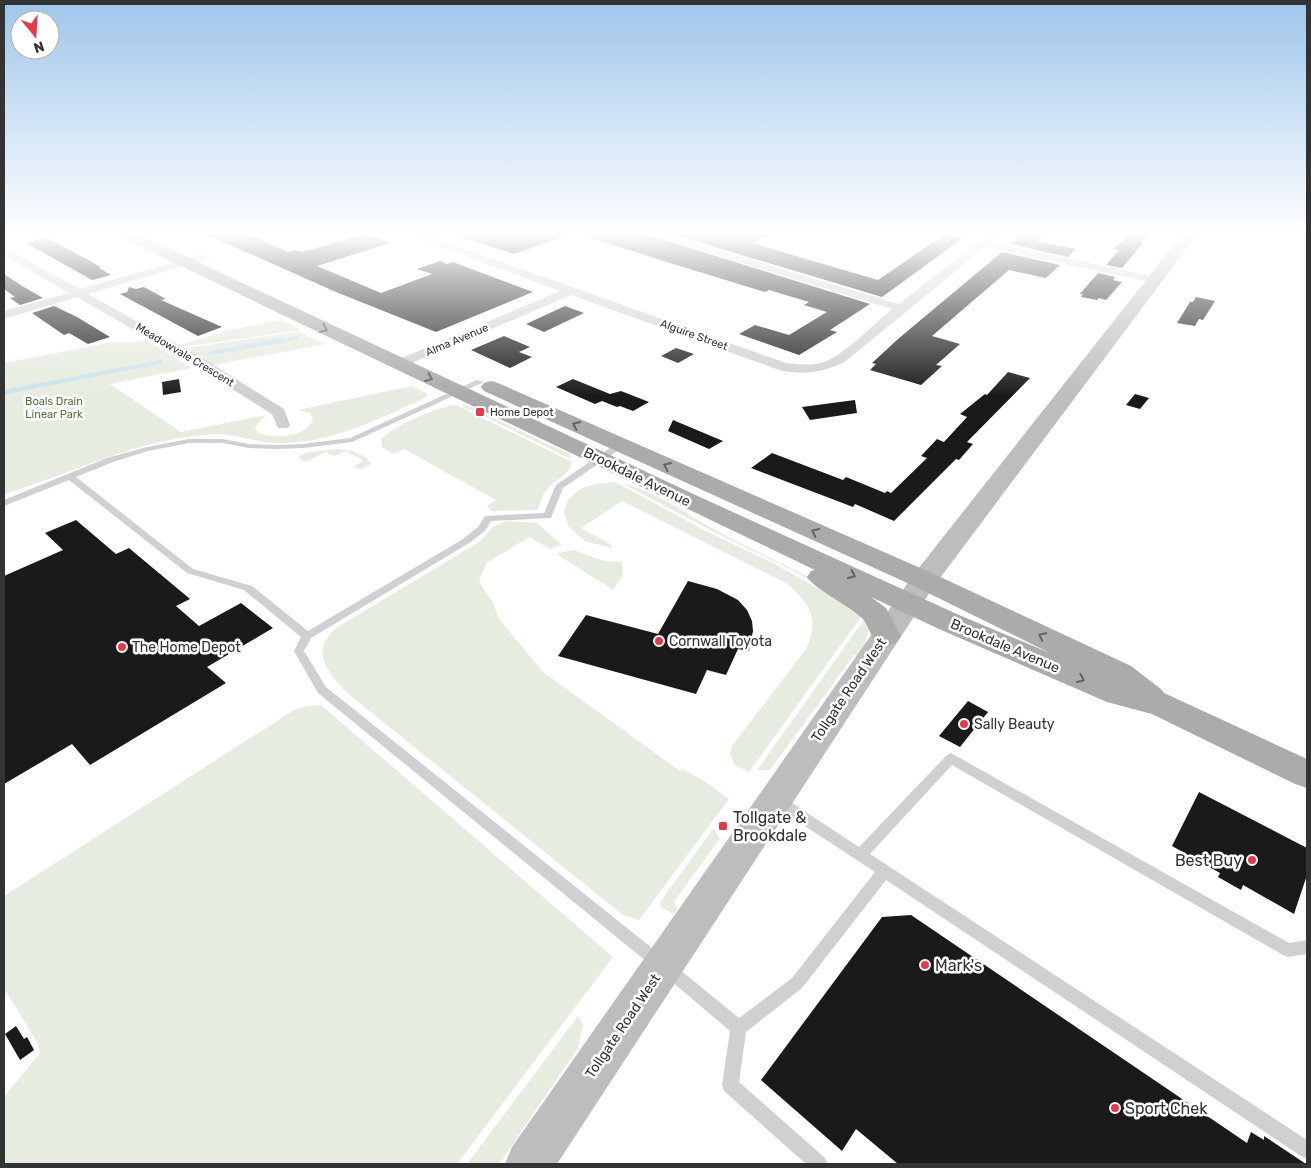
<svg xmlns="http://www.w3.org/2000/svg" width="1311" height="1168" font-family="Rubik,sans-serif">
  <rect width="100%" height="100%" fill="#fff"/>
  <!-- green -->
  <path fill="#e6ecdf" d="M 281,320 L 301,330 L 182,347 L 180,345 L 225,331 Z
    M 298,332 L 326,344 L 213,365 L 185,348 Z
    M 146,340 L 192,368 L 110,384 L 181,432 L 266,415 L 255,427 L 258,433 C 274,439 307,438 313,419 L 310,413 L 298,410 L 412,386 L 428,394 L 423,399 C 373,421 331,444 275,443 C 256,442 238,435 219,434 C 210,434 201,435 192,436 C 126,445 67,475 4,494 L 4,363 L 112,342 L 133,343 Z
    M 456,405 L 572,462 C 570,475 556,479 548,488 C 542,495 540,502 538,510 L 492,511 L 487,506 L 496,500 L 404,449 L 393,454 L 382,447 L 381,439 C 396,425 436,407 456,405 Z
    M 461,405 L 468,406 L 569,454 L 571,459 Z
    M 337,449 C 348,450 366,453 371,464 L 361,469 L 353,467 L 364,461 L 346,451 L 334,456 L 326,452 L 305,462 L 298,457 L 309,452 Z
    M 615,482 L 704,530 L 773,563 L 863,614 L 749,772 L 735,765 L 730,753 L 732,746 L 806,649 C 820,619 810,603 786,583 L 622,501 L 581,528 L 612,545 L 611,548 L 585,541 L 569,527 L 564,512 L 568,500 L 580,489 L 594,484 Z
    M 622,483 C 654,491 682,511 710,527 C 754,551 799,571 842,595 L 839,597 L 790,569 L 710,530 Z
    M 508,521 L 537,523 L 562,545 L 550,549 L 530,537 L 487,562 L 479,580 L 481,581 L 480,583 L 492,601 L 500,620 L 543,672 L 680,771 L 682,769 L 701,779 L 729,799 L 639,920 L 623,915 L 352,697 C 331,676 307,654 336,628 L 479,542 L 494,526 Z
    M 574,550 L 604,561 L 622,562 L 623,575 L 613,590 L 558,555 L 558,553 Z
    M 866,617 L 870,628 L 860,656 L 854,655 L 770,770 L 757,770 Z
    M 321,705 L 613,957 L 457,1164 L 4,1164 L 4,1097 L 40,1053 L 37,1042 L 4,988 L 4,896 L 294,710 L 308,706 Z
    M 713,829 L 720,838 L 674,902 L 677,909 L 674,914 L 661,907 L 660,902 Z
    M 578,1016 L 583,1024 L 578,1048 L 499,1164 L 467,1164 Z"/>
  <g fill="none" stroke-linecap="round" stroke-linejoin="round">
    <!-- stream-far1 -->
    <path stroke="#cfe2ee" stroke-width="3" d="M 277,342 L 297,338"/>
    <!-- stream -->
    <path stroke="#cfe2ee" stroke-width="4.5" d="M 211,353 L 284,340
      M 4,392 L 160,362"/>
  </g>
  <!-- building -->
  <path fill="#1a1a1a" d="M 201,232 L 243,232 L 288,252 L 295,250 L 302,252 L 366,234 L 390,243 L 317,266 L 381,293 L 432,274 L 417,269 L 440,261 L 447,264 L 453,262 L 533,292 L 436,332 L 336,292 Z
    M 457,232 L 570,232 L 570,234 L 514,254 L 457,235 Z
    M 585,232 L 638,232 L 870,304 L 830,330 L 837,332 L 799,355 L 739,334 L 755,325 L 789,335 L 827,312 L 804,305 L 809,302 L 769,290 L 765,292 L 670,263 L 585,236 Z
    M 665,232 L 774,232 L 752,243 L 878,280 L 945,234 L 963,238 L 882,297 Z
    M 1025,232 L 1046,232 L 1037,241 L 1076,249 L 1068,257 L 1011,244 Z
    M 1132,233 L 1148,236 L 1140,243 L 1143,243 L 1122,268 L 1106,265 L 1119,250 L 1113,249 Z
    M 46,237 L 101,267 L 99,268 L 111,275 L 92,280 L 26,243 Z
    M 1002,252 L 1060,265 L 1046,278 L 1009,270 L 932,336 L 960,344 L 936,365 L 942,366 L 921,385 L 870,370 L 876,364 L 872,363 L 898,339 Z
    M 1098,273 L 1115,277 L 1113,280 L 1122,282 L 1106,300 L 1099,298 L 1097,300 L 1081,297 L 1083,294 L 1080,294 Z
    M 4,274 L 22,286 L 43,298 L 20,305 L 10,298 L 15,297 L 4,289 Z
    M 129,287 L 136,289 L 144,287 L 166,299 L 161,300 L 222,327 L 198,336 L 120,294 L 127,292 Z
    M 1196,297 L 1215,301 L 1203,320 L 1199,319 L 1195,326 L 1177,323 L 1190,302 L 1193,302 Z
    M 54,306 L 77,317 L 110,337 L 88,344 L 69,333 L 64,335 L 32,313 Z
    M 565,306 L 584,313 L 544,332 L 526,324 Z
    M 504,336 L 530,347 L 519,352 L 532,357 L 510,368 L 471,350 Z
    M 676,348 L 694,354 L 678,363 L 661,356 Z
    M 1008,372 L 1030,378 L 967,442 L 973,444 L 959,460 L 956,459 L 894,521 L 855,504 L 853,507 L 751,468 L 772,453 L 843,480 L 846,477 L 885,493 L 887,491 L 891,493 L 927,458 L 921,456 L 937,439 L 944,442 L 967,417 L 960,414 L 985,394 L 987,395 Z
    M 179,379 L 181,392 L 163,395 L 162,382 Z
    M 573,379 L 610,394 L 621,391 L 649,402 L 633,411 L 620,406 L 617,407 L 602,401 L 595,404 L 556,387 Z
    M 1135,394 L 1149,398 L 1140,409 L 1126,405 Z
    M 855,400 L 857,413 L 810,420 L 802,407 Z
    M 673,420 L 723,441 L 709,449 L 668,431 Z
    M 76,520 L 116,554 L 129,548 L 190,599 L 176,606 L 199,626 L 241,603 L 273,628 L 207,667 L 226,683 L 90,765 L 72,744 L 4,784 L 4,576 L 63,550 L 45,533 Z
    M 688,581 L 717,589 L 738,600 L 747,610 L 752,621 L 753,631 L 749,651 L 738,649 L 726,675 L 707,670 L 696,694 L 558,656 L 586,615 L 658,634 Z
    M 968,701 L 988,712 L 960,747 L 939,736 Z
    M 1199,792 L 1307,848 L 1307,875 L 1294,914 L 1243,885 L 1241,890 L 1218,877 L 1220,873 L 1172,846 Z
    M 911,915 L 1247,1143 L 1251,1132 L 1264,1140 L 1264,1136 L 1306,1164 L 898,1164 L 856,1129 L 842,1151 L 761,1080 L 882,917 Z
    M 16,1026 L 24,1039 L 27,1037 L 34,1050 L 20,1060 L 5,1034 Z"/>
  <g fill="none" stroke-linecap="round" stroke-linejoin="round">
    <!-- lane -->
    <path fill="#d0d0d0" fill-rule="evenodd" d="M 477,380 L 484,382 L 352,442 L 303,448 L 276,449 L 249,448 L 222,443 L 189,443 L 148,451 L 113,462 L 76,477 L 193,569 L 252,586 L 308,631 L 463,539 L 478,527 L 485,516 L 544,513 L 556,485 L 617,443 L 623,443 L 623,447 L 563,488 L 551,518 L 491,521 L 485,531 L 469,543 L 311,638 L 304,651 L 326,687 L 662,956 L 665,961 L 662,966 L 657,968 L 652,966 L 318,693 L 294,651 L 301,637 L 244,590 L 187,573 L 69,480 L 4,506 L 4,500 L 107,458 L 147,447 L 189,439 L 222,439 L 249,444 L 276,445 L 303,444 L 350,438 Z
      M 951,753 L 1289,943 L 1307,940 L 1307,954 L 1288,957 L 1283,955 L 952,765 L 870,854 L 1307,1140 L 1307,1159 L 1301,1156 L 886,880 L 802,988 L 746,1032 L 739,1082 L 825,1158 L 828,1164 L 806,1164 L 724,1091 L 722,1085 L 730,1031 L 664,975 L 661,970 L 664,965 L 669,963 L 674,965 L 739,1018 L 792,978 L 875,872 L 773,805 L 772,801 L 773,797 L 778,796 L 783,797 L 859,847 L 947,755 Z"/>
    <!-- street -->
    <path fill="#d0d0d0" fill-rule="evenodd" d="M 401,232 L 417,232 L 786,363 C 798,364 809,366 821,363 C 841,358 875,323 892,309 L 640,232 L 657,232 L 899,304 L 991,232 L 1003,232 L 991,242 L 1155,277 L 1161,280 L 1155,283 L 985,247 L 846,361 C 825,372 803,376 779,370 L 571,295 L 400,368 L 395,367 L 393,364 L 395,361 L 560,291 Z
      M 4,248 L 80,289 L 200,255 L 208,255 L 209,257 L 208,259 L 88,294 L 204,359 L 284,409 L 290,425 L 288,428 L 278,428 L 272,414 L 194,365 L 77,297 L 4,319 L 4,311 L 69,293 L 4,255 Z"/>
    <!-- secondary -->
    <path fill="#bdbdbd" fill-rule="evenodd" d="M 1184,232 L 1199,232 L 934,586 L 557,1164 L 505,1164 L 512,1147 L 914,574 Z"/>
    <!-- primary -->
    <path fill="#ababab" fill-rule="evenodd" d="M 114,232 L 134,232 L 702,498 L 959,615 L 1050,653 L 914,586 L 484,391 L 481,387 L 484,383 L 491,381 L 498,383 L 934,574 L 1131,666 L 1161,689 L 1164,693 L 1307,759 L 1307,788 L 1295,784 L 1152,714 L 1107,702 L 939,629 L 871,597 L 886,608 L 901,636 L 896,643 L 886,646 L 876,643 C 871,636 868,625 863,619 C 849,605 817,591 807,577 L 811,571 L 815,570 L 116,235 Z"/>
  </g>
  <!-- one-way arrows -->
  <defs><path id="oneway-chevron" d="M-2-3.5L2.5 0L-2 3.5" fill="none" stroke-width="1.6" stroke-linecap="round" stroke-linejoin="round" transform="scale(1.25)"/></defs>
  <g stroke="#636363">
    <use href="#oneway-chevron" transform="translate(324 329) rotate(25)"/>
    <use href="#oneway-chevron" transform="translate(429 378) rotate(25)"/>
    <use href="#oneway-chevron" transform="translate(576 425) rotate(-156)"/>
    <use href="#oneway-chevron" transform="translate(667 466) rotate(-156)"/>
    <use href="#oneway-chevron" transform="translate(815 532) rotate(-156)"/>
    <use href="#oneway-chevron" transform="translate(852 575) rotate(24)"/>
    <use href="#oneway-chevron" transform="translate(1042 636) rotate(-154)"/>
    <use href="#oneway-chevron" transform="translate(1081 679) rotate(23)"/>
  </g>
  <!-- sky -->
  <linearGradient id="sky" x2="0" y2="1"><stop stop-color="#9ec6ea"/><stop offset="0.59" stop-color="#fff"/><stop offset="1" stop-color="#fff" stop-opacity="0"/></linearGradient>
  <rect width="1311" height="396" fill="url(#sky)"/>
  <!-- markers -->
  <g fill="#e63946" stroke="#fff" stroke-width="2">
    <rect x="475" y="407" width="10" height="10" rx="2.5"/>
    <circle cx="659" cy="641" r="5"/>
    <circle cx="122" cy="647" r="5"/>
    <circle cx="964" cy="724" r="5"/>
    <rect x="718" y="821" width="10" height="10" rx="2.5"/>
    <circle cx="1252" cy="860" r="5"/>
    <circle cx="925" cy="965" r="5"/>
    <circle cx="1115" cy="1108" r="5"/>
  </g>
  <g text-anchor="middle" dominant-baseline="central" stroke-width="5" stroke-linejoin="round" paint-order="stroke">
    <!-- far-street labels -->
    <g font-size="11" fill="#333" stroke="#fff">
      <text transform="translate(694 335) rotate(20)">Alguire Street</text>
      <text transform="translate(457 340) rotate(-23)">Alma Avenue</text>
      <text transform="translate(185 355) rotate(31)">Meadowvale Crescent</text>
    </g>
    <!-- far-park labels -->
    <g font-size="11" fill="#56703f" stroke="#fff">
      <text x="54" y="401">Boals Drain<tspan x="54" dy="13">Linear Park</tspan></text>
    </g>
    <!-- far-poi labels -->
    <g font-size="11" fill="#333" stroke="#fff" text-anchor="start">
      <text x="490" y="412">Home Depot</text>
    </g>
    <!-- street labels -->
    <g font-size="14" fill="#333" stroke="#fff">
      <text transform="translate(637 477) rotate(26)">Brookdale Avenue</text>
      <text transform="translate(1005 646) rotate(23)">Brookdale Avenue</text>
      <text transform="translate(849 690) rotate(-56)">Tollgate Road West</text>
      <text transform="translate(623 1026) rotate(-56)">Tollgate Road West</text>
    </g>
    <!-- poi labels -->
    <g font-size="14" fill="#333" stroke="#fff" text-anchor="start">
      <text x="669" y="641">Cornwall Toyota</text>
      <text x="132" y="647">The Home Depot</text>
      <text x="974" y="724">Sally Beauty</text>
    </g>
    <!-- near-poi labels -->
    <g font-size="16" fill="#333" stroke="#fff" text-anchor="start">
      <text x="733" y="817">Tollgate &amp;<tspan x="733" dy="18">Brookdale</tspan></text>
      <text x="1242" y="860" text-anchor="end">Best Buy</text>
      <text x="935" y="965">Mark's</text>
      <text x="1125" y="1108">Sport Chek</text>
    </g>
  </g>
  <!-- border -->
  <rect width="1311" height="1168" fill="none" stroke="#333333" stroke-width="10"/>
  <!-- north arrow -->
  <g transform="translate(35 35) rotate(162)"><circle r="24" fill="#ffffff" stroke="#adadad"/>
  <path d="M0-4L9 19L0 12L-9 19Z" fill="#e63946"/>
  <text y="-8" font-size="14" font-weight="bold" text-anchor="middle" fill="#333333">N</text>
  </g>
</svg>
